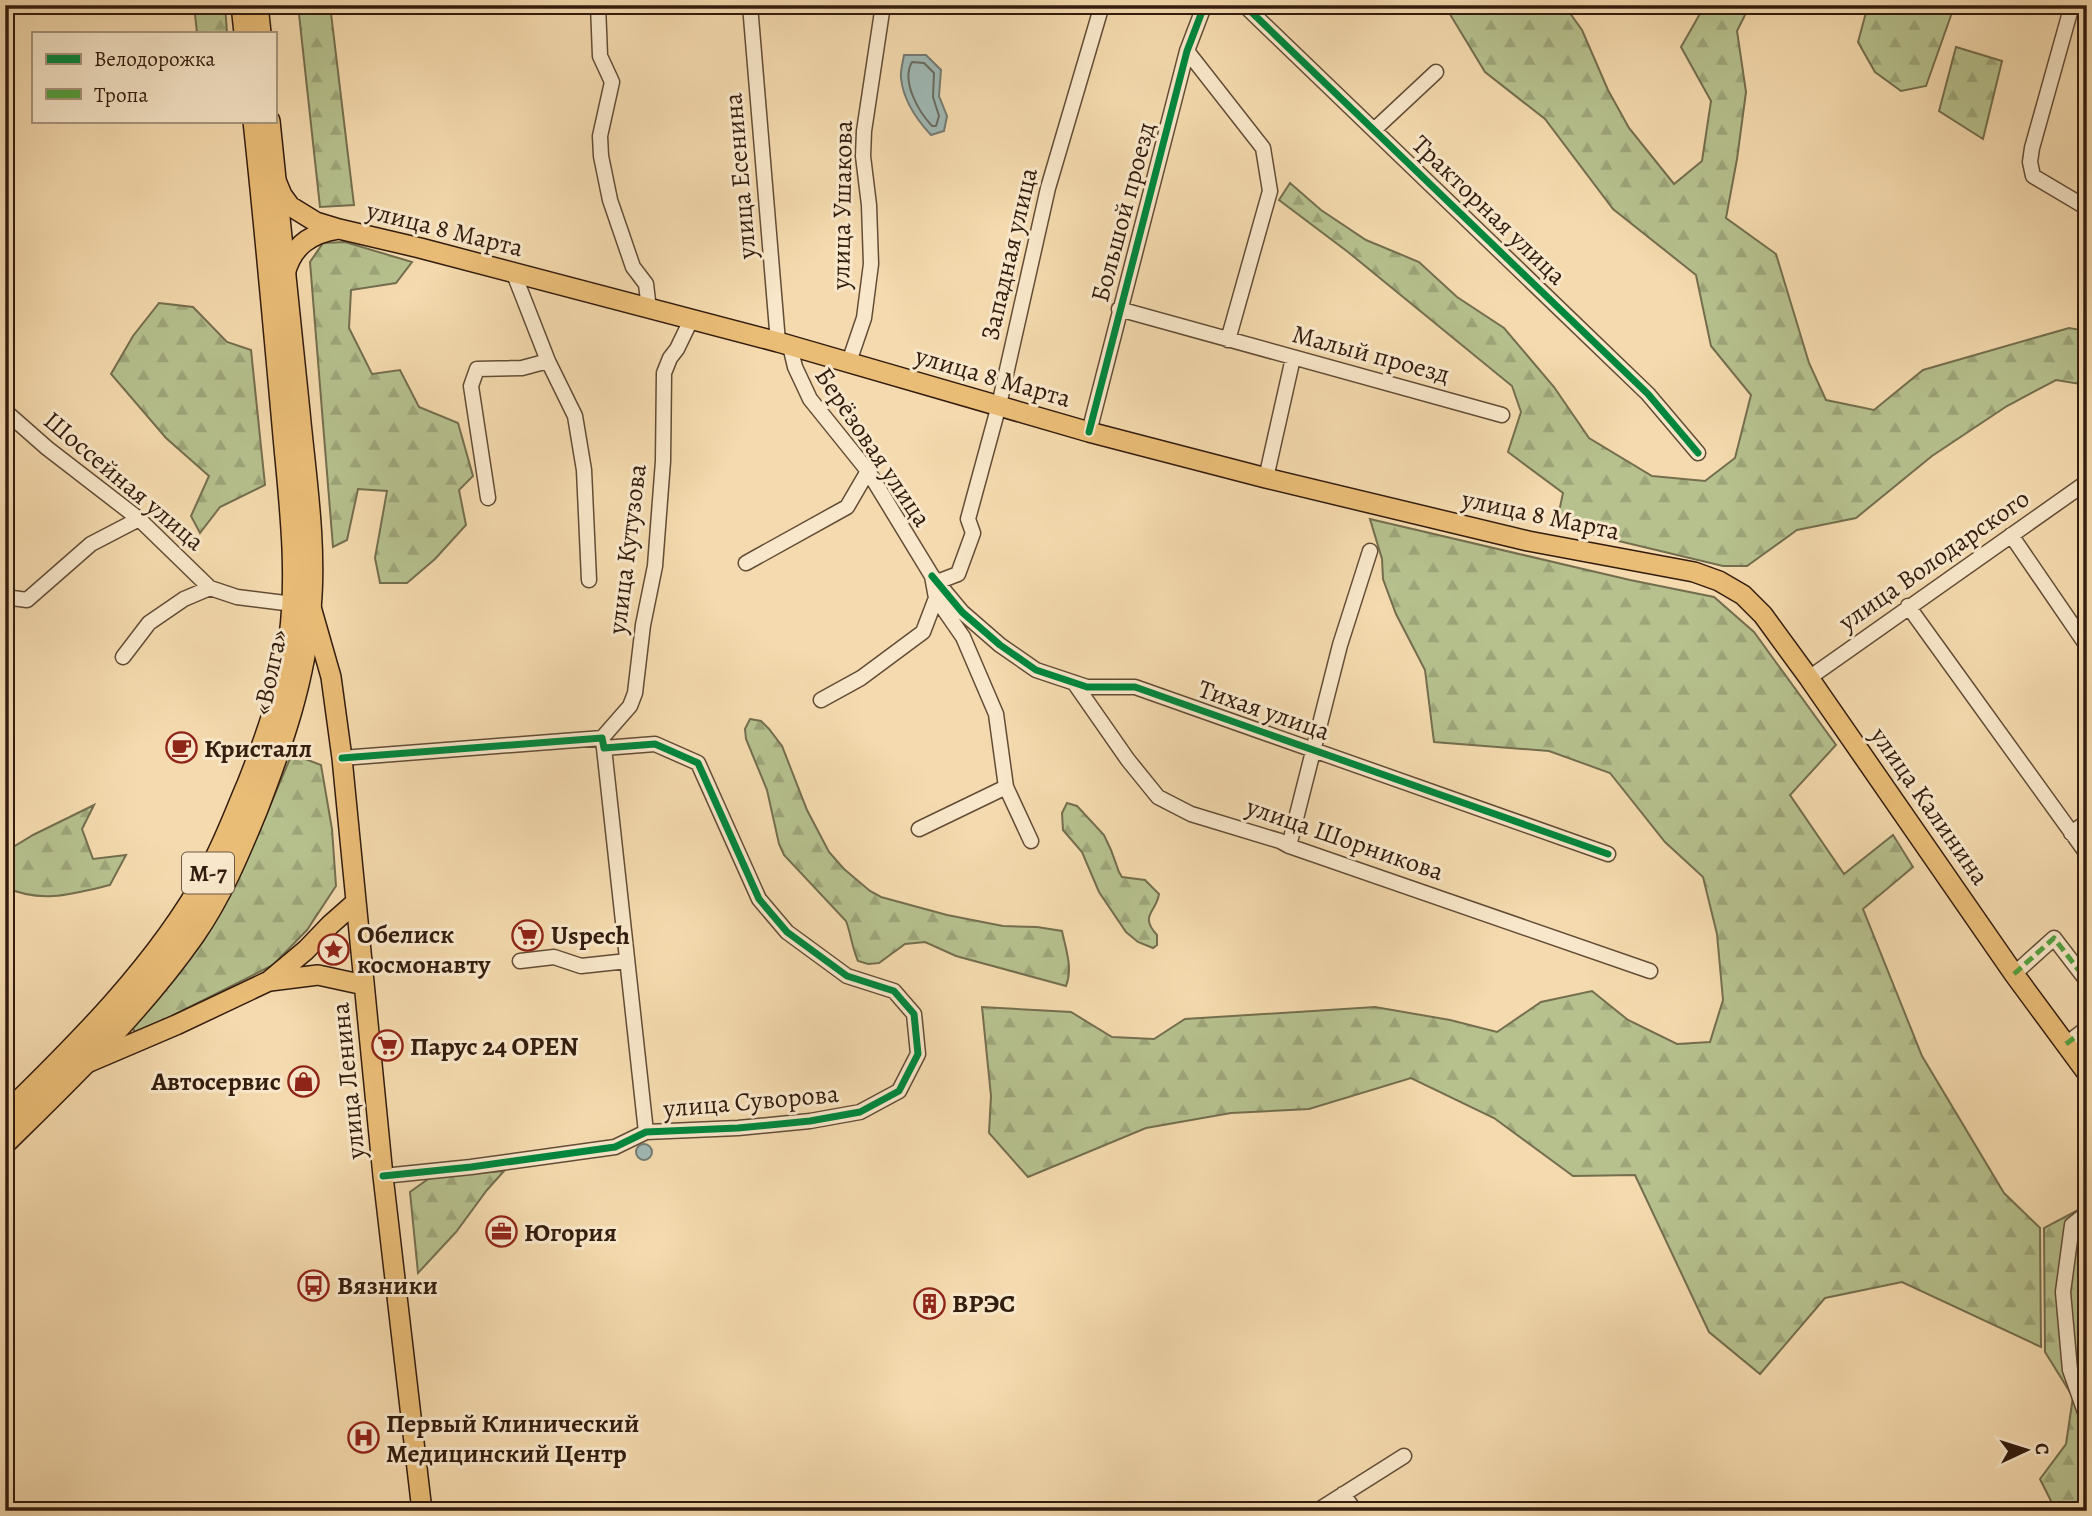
<svg xmlns="http://www.w3.org/2000/svg" width="2092" height="1516" font-family="Alegreya,serif">
  <defs>
    <pattern id="forest-firs" width="22" height="20" patternUnits="userSpaceOnUse" patternTransform="scale(1.75)"><rect width="22" height="20" fill="#b6c18e"/><path d="M5 1l3.5 6h-7zM16 11l3.5 6h-7z" fill="#9da579"/></pattern>
  </defs>
  <rect width="100%" height="100%" fill="#f4daae"/>
  <filter id="stains"><feTurbulence type="fractalNoise" baseFrequency=".00286" numOctaves="4"/><feColorMatrix values="0 0 0 0 .2 0 0 0 0 .09 0 0 0 0 .02 0 0 0 .5 -.17"/></filter>
  <radialGradient id="worn" r=".72"><stop offset=".6" stop-color="#630" stop-opacity="0"/><stop offset="1" stop-color="#630" stop-opacity=".3"/></radialGradient>
  <!-- forest -->
  <path fill="url(#forest-firs)" stroke="#746e4e" stroke-width="2" d="M 194,5 L 225,5 L 227,33 L 197,33 Z
    M 298,5 L 330,5 L 354,205 L 320,207 Z
    M 1447,5 L 1564,5 L 1582,30 L 1608,90 L 1629,128 L 1674,184 L 1702,161 L 1711,101 L 1681,47 L 1705,5 L 1750,5 L 1737,31 L 1746,92 L 1737,159 L 1726,218 L 1776,254 L 1809,363 L 1826,400 L 1874,410 L 1923,370 L 2069,328 L 2087,331 L 2087,385 L 2056,380 L 2007,406 L 1932,456 L 1856,518 L 1797,530 L 1747,566 L 1723,566 L 1556,526 L 1563,493 L 1508,452 L 1521,412 L 1512,386 L 1348,252 L 1279,200 L 1290,183 L 1321,210 L 1366,240 L 1419,262 L 1457,297 L 1504,328 L 1554,387 L 1589,438 L 1652,476 L 1705,481 L 1735,458 L 1751,395 L 1711,346 L 1696,275 L 1613,209 L 1545,119 L 1485,72 L 1448,11 Z
    M 1868,5 L 1961,5 L 1954,7 L 1926,86 L 1901,91 L 1875,72 L 1858,42 Z
    M 1956,47 L 2002,61 L 1983,139 L 1939,111 Z
    M 345,242 L 412,262 L 396,283 L 351,290 L 349,328 L 372,374 L 400,370 L 419,407 L 458,423 L 473,476 L 459,490 L 466,525 L 435,559 L 407,583 L 380,583 L 375,558 L 387,491 L 358,489 L 347,540 L 333,547 L 310,262 L 323,243 Z
    M 159,303 L 193,307 L 227,342 L 251,350 L 265,485 L 220,507 L 200,533 L 191,516 L 209,476 L 166,438 L 111,374 L 133,336 Z
    M 1370,519 L 1630,580 L 1714,597 L 1754,632 L 1836,745 L 1790,795 L 1844,874 L 1893,835 L 1913,867 L 1863,909 L 1922,1056 L 2004,1193 L 2040,1228 L 2041,1347 L 1902,1282 L 1825,1298 L 1760,1374 L 1709,1332 L 1635,1175 L 1573,1176 L 1494,1118 L 1411,1078 L 1309,1109 L 1231,1113 L 1146,1128 L 1028,1177 L 989,1133 L 991,1096 L 982,1007 L 1071,1012 L 1112,1037 L 1154,1039 L 1185,1019 L 1375,1007 L 1450,1020 L 1497,1032 L 1541,1002 L 1592,991 L 1628,1020 L 1677,1044 L 1710,1042 L 1723,1000 L 1717,934 L 1703,877 L 1665,842 L 1610,773 L 1549,751 L 1434,742 L 1425,670 L 1396,614 L 1383,579 L 1382,559 Z
    M 750,719 L 761,721 L 769,729 L 782,746 L 807,810 L 829,852 L 844,869 L 870,891 L 881,897 L 947,915 L 1003,926 L 1037,927 L 1062,931 C 1066,950 1073,968 1066,986 L 956,956 L 925,942 L 905,944 L 879,963 L 868,964 L 858,961 C 852,948 851,934 846,921 L 784,855 L 779,844 L 767,790 L 746,739 L 745,729 Z
    M 292,754 L 321,765 L 332,829 L 336,886 L 307,930 L 273,965 L 136,1034 L 131,1025 L 231,888 L 260,829 Z
    M 1067,803 L 1077,806 L 1104,835 L 1111,850 L 1119,872 L 1122,877 L 1145,880 L 1159,894 C 1156,913 1139,915 1157,935 L 1157,945 L 1153,948 L 1138,942 L 1126,932 L 1099,892 L 1082,852 L 1063,830 L 1062,813 Z
    M 94,805 L 82,829 L 93,859 L 126,855 L 110,885 C 73,894 41,904 5,887 L 5,852 L 33,835 Z
    M 504,1171 L 487,1190 L 456,1232 L 418,1273 L 410,1192 L 431,1177 Z
    M 2087,1203 L 2087,1511 L 2056,1511 L 2040,1479 L 2066,1444 L 2073,1397 L 2045,1352 L 2044,1228 L 2080,1209 Z"/>
  <!-- water -->
  <path fill="#9fb8b4" stroke="#747a72" stroke-width="2" d="M 904,55 L 926,55 L 941,70 L 939,96 L 947,116 L 944,131 L 931,135 C 917,120 903,99 901,78 C 900,71 903,62 904,55 Z
    M636 1152a8 8 0 1 1 16 0a8 8 0 1 1-16 0Z"/>
  <g fill="none" stroke-linecap="round" stroke-linejoin="round">
    <!-- shore -->
    <path stroke="#696a61" stroke-width="2" d="M 912,62 L 924,63 L 934,73 L 933,97 L 939,116 L 936,126 L 932,126 C 918,111 901,81 912,62 Z"/>
    <defs>
      <path id="minor" d="M 598,5 L 600,56 L 612,82 L 600,136 L 601,156 L 610,200 L 633,267 L 646,284 L 649,309
        M 750,5 L 778,342
        M 1244,5 L 1648,394 L 1698,453
        M 2072,5 L 2032,148 L 2030,162 L 2033,176 L 2087,208
        M 1187,51 L 1263,148 L 1270,191 L 1228,340
        M 1375,129 L 1436,72
        M 1119,309 L 1502,415
        M 790,346 L 795,367 L 810,399 L 868,471 L 932,576 L 936,598 L 963,637 L 996,714 L 1006,787 L 1031,841
        M 548,361 L 575,416 L 584,470 L 589,580
        M 849,362 L 864,318 L 871,264 L 869,205 L 863,156 L 864,131 L 883,5
        M 5,411 L 47,448 L 139,519 L 210,588 L 237,597 L 293,604
        M 1089,432 L 1187,51 L 1203,9 L 1207,5
        M 1266,478 L 1293,358
        M 488,498 L 471,386 L 477,369 L 522,368 L 548,361 L 514,274
        M 2011,535 L 2087,646
        M 746,563 L 847,507 L 868,471
        M 932,576 L 962,612 L 1000,645 L 1036,670 L 1087,687 L 1135,687 L 1608,854
        M 937,582 L 958,574 L 973,533 L 968,519 L 999,405 L 1048,188 L 1102,5
        M 5,597 L 27,600 L 91,544 L 139,519
        M 1908,606 L 2087,854
        M 123,657 L 149,623 L 184,599 L 210,588
        M 1809,678 L 2087,482
        M 1075,684 L 1128,760 L 1158,797 L 1191,814 L 1280,841 L 1289,846 L 1650,971
        M 821,700 L 861,678 L 923,632 L 936,598
        M 602,738 L 630,706 L 635,693 L 643,625 L 655,566 L 663,461 L 664,373 L 670,358 L 677,349 L 691,320
        M 604,748 L 646,1132
        M 342,758 L 602,738 L 604,748 L 655,744 L 698,763 L 759,899 L 787,932 L 847,976 L 894,991 L 914,1014 L 918,1054 L 899,1091 L 860,1112 L 810,1121 L 738,1128 L 646,1132 L 615,1147 L 471,1167 L 383,1176
        M 919,829 L 1006,787
        M 2071,833 L 2087,822
        M 1289,846 L 1340,645 L 1370,551
        M 520,961 L 554,957 L 581,966 L 627,961
        M 2014,974 L 2054,938 L 2087,981
        M 2066,1044 L 2087,1028
        M 2087,1213 L 2072,1225 L 2063,1292 L 2070,1370 L 2087,1418
        M 1343,1494 L 1355,1511
        M 1317,1511 L 1404,1456"/>
      <path id="major" d="M 277,183 L 282,195 L 290,206 L 316,222 L 339,229 L 420,248 L 778,342 L 1089,432 L 1266,478 L 1528,541 L 1694,572 L 1719,581 L 1743,595 L 1763,615 L 1809,678 L 2014,974 L 2087,1073
        M 285,274 C 292,246 311,233 338,229
        M 311,607 L 331,677 L 342,758 L 383,1176 L 422,1511
        M 270,981 L 318,975 L 364,985
        M 87,1063 L 176,1025 L 269,981 L 306,950 L 330,925 L 356,902"/>
      <path id="highway" d="M 242,5 L 245,33
        M 257,5 L 260,33
        M 5,1115 C 78,1044 159,963 208,873 C 224,845 235,814 248,784 C 267,736 284,688 290,637 C 299,567 289,495 283,425 C 274,324 265,222 254,121
        M 5,1143 C 72,1077 140,1012 194,935 C 221,896 239,853 257,809 C 282,744 305,679 310,609 C 316,544 305,476 299,412 C 289,315 279,218 269,121"/>
    </defs>
    <!-- minor casing -->
    <use href="#minor" stroke="#634c36" stroke-width="17"/>
    <!-- major casing -->
    <use href="#major" stroke="#331c0e" stroke-width="22"/>
    <!-- highway casing -->
    <use href="#highway" stroke="#331c0e" stroke-width="24"/>
    <!-- minor -->
    <use href="#minor" stroke="#f8e7ca" stroke-width="14"/>
    <!-- major -->
    <use href="#major" stroke="#eabd77" stroke-width="19"/>
    <!-- highway -->
    <use href="#highway" stroke="#eabd77" stroke-width="21"/>
    <!-- quiet -->
    <path stroke="#52a13e" stroke-width="5" stroke-dasharray="10 5" stroke-linecap="butt" d="M 2014,974 L 2054,938 L 2087,981
      M 2066,1044 L 2087,1028"/>
    <defs>
      <path id="cycleway" d="M 1244,5 L 1648,394 L 1698,453
        M 1089,432 L 1187,51 L 1203,9 L 1207,5
        M 932,576 L 962,612 L 1000,645 L 1036,670 L 1087,687 L 1135,687 L 1608,854
        M 342,758 L 602,738 L 604,748 L 655,744 L 698,763 L 759,899 L 787,932 L 847,976 L 894,991 L 914,1014 L 918,1054 L 899,1091 L 860,1112 L 810,1121 L 738,1128 L 646,1132 L 615,1147 L 471,1167 L 383,1176"/>
    </defs>
    <!-- cycleway casing -->
    <use href="#cycleway" stroke="#f8e7ca" stroke-width="11"/>
    <!-- cycleway -->
    <use href="#cycleway" stroke="#00873e" stroke-width="7"/>
  </g>
  <!-- icons -->
  <defs>
    <symbol id="cafe-ring" viewBox="-11 -11 22 22"><circle r="9.5" fill="#f8e7ca" stroke="#8f2418" stroke-width="1.5"/><path d="M-5.5-4.5H6V0H3Q3 3.5 0 3.5H-2.5Q-5.5 3.5-5.5 0ZM3-3.2v2h1.7v-2ZM-6 4.5H4V6H-6Z" fill="#8f2418"/></symbol>
    <symbol id="supermarket-ring" viewBox="-11 -11 22 22"><circle r="9.5" fill="#f8e7ca" stroke="#8f2418" stroke-width="1.5"/><path d="M-6-5.5h2.5l.6 2H6L4.5 2H-2.5L-4.4-4H-6ZM-1.5 3.2a1.3 1.3 0 1 0 .1 0ZM3 3.2a1.3 1.3 0 1 0 .1 0Z" fill="#8f2418"/></symbol>
    <symbol id="sight-ring" viewBox="-11 -11 22 22"><circle r="9.5" fill="#f8e7ca" stroke="#8f2418" stroke-width="1.5"/><path d="M0-6L1.8-2.2L6-1.7L2.9 1.2L3.7 5.4L0 3.3L-3.7 5.4L-2.9 1.2L-6-1.7L-1.8-2.2Z" fill="#8f2418"/></symbol>
    <symbol id="shop-ring" viewBox="-11 -11 22 22"><circle r="9.5" fill="#f8e7ca" stroke="#8f2418" stroke-width="1.5"/><path d="M-5-2.5h2.3a2.7 3.5 0 0 1 5.4 0H5L5.5 6h-11ZM-1.5-2.5h3a1.5 2.3 0 0 0-3 0Z" fill="#8f2418"/></symbol>
    <symbol id="office-ring" viewBox="-11 -11 22 22"><circle r="9.5" fill="#f8e7ca" stroke="#8f2418" stroke-width="1.5"/><path d="M-6-3h4V-5.5h4V-3h4V5H-6ZM-1-4.5V-3h2v-1.5ZM-6 0V1H6V0Z" fill="#8f2418"/></symbol>
    <symbol id="bus-ring" viewBox="-11 -11 22 22"><circle r="9.5" fill="#f8e7ca" stroke="#8f2418" stroke-width="1.5"/><path d="M-5-6H5V4H4V6H2V4H-2V6H-4V4H-5ZM-3.5-4V0h7V-4ZM-3.5 1.2v1.5H-2V1.2ZM2 1.2v1.5H3.5V1.2Z" fill="#8f2418"/></symbol>
    <symbol id="building-ring" viewBox="-11 -11 22 22"><circle r="9.5" fill="#f8e7ca" stroke="#8f2418" stroke-width="1.5"/><path d="M-4-6H4V6H1V3H-1V6H-4ZM-2.5-4.3h1.7v1.8h-1.7ZM.8-4.3h1.7v1.8H.8ZM-2.5-1h1.7V.8h-1.7ZM.8-1h1.7V.8H.8Z" fill="#8f2418"/></symbol>
    <symbol id="hospital-ring" viewBox="-11 -11 22 22"><circle r="9.5" fill="#f8e7ca" stroke="#8f2418" stroke-width="1.5"/><path d="M-5-5h3v3.5h4V-5h3V5h-3V1.5h-4V5h-3Z" fill="#8f2418"/></symbol>
  </defs>
  <g fill-rule="evenodd">
    <use href="#cafe-ring" x="164" y="730" width="35" height="35"/>
    <use href="#supermarket-ring" x="510" y="918" width="35" height="35"/>
    <use href="#sight-ring" x="316" y="932" width="35" height="35"/>
    <use href="#supermarket-ring" x="370" y="1028" width="35" height="35"/>
    <use href="#shop-ring" x="286" y="1064" width="35" height="35"/>
    <use href="#office-ring" x="484" y="1214" width="35" height="35"/>
    <use href="#bus-ring" x="296" y="1268" width="35" height="35"/>
    <use href="#building-ring" x="912" y="1286" width="35" height="35"/>
    <use href="#hospital-ring" x="346" y="1420" width="35" height="35"/>
  </g>
  <g text-anchor="middle" dominant-baseline="central" stroke-width="6" stroke-linejoin="round" paint-order="stroke">
    <!-- shield labels -->
    <rect fill="#f8e7ca" stroke="#6e5946" stroke-width="2" x="182" y="852.5" width="52" height="41" rx="5"/>
    <g font-size="24" font-weight="bold" fill="#331c0e">
      <text x="208" y="873">М-7</text>
    </g>
    <!-- street labels -->
    <g font-size="26" fill="#331c0e" stroke="#f8e7ca">
      <text transform="translate(740 176) rotate(-95)">улица Есенина</text>
      <text transform="translate(842 205) rotate(-89)">улица Ушакова</text>
      <text transform="translate(1489 210) rotate(44)">Тракторная улица</text>
      <text transform="translate(1123 212) rotate(-75)">Большой проезд</text>
      <text transform="translate(445 229) rotate(14)">улица 8 Марта</text>
      <text transform="translate(1009 254) rotate(-77)">Западная улица</text>
      <text transform="translate(1371 354) rotate(15)">Малый проезд</text>
      <text transform="translate(993 377) rotate(16)">улица 8 Марта</text>
      <text transform="translate(873 447) rotate(56)">Берёзовая улица</text>
      <text transform="translate(124 481) rotate(40)">Шоссейная улица</text>
      <text transform="translate(1541 515) rotate(12)">улица 8 Марта</text>
      <text transform="translate(627 549) rotate(-83)">улица Кутузова</text>
      <text transform="translate(1934 560) rotate(-35)">улица Володарского</text>
      <text transform="translate(270 672) rotate(-78)">«Волга»</text>
      <text transform="translate(1264 710) rotate(19)">Тихая улица</text>
      <text transform="translate(1930 806) rotate(55)">улица Калинина</text>
      <text transform="translate(1345 839) rotate(19)">улица Шорникова</text>
      <text transform="translate(348 1081) rotate(-96)">улица Ленина</text>
      <text transform="translate(751 1101) rotate(-5)">улица Суворова</text>
    </g>
    <!-- poi labels -->
    <g font-size="26" font-weight="bold" fill="#331c0e" stroke="#f8e7ca" text-anchor="start">
      <text x="204" y="748">Кристалл</text>
      <text x="357" y="934">Обелиск<tspan x="357" dy="30">космонавту</tspan></text>
      <text x="551" y="935">Uspech</text>
      <text x="410" y="1046">Парус 24 OPEN</text>
      <text x="281" y="1081" text-anchor="end">Автосервис</text>
      <text x="524" y="1232">Югория</text>
      <text x="337" y="1285">Вязники</text>
      <text x="952" y="1303">ВРЭС</text>
      <text x="386" y="1423">Первый Клинический<tspan x="386" dy="30">Медицинский Центр</tspan></text>
    </g>
  </g>
  <!-- margin -->
  <rect width="2092" height="1516" fill="none" stroke="#f4daae" stroke-width="28"/>
  <rect x="7" y="7" width="2078" height="1502" fill="none" stroke="#331c0e" stroke-width="3.5"/>
  <rect x="14" y="14" width="2064" height="1488" fill="none" stroke="#331c0e" stroke-width="2"/>
  <!-- legend -->
  <rect x="32" y="32" width="245" height="91" fill="#f8e7ca" stroke="#a9967f" stroke-width="2"/>
  <rect x="46" y="54" width="35" height="10" fill="#00873e" stroke="#a9967f" stroke-width="2"/>
  <text x="94" y="66" font-size="21" fill="#331c0e">Велодорожка</text>
  <rect x="46" y="89" width="35" height="10" fill="#52a13e" stroke="#a9967f" stroke-width="2"/>
  <text x="94" y="102" font-size="21" fill="#331c0e">Тропа</text>
  <!-- north arrow -->
  <g transform="translate(2026 1450) rotate(86)" stroke="#f8e7ca" stroke-width="5" paint-order="stroke">
  <path d="M0-5L12 26L0 18L-12 26Z" fill="#331c0e"/>
  <text y="-10" font-size="19" font-weight="bold" text-anchor="middle" fill="#331c0e">С</text>
  </g>
  <rect width="100%" height="100%" filter="url(#stains)"/>
  <rect width="100%" height="100%" fill="url(#worn)"/>
</svg>
